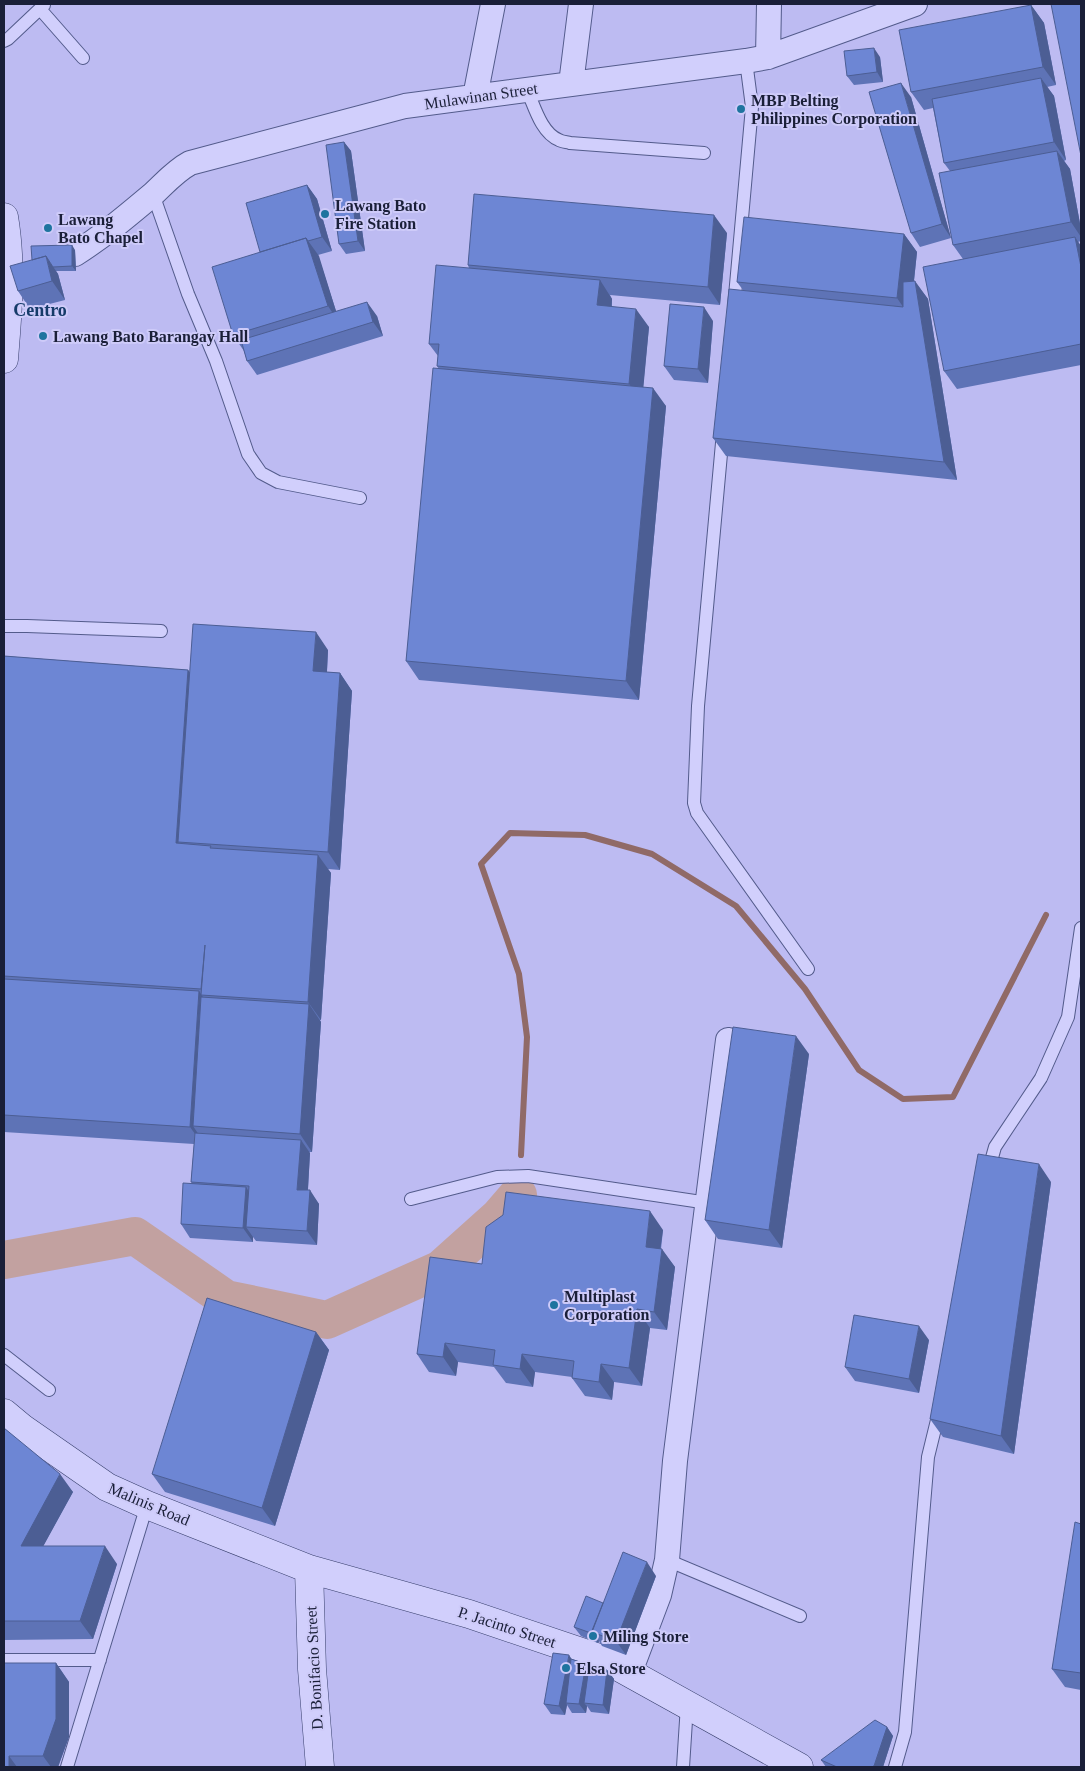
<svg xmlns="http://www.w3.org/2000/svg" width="1085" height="1771" font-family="Georgia,serif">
  <rect width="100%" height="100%" fill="#bdbbf2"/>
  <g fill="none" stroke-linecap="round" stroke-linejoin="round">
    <!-- stream -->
    <path stroke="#906a67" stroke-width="6" d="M 521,1155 L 527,1037 L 519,974 L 481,864 L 510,833 L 585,835 L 652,854 L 736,906 L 805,989 L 859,1070 L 903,1099 L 953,1097 L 1046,915"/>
    <!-- river -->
    <path stroke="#c2a1a0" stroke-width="38" d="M 4,1260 L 135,1236 L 226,1299 L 327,1320 L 441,1269 L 499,1217 L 518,1195"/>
    <defs>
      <path id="lane" d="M 40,9 L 83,58
        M 4,41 L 8,39 L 44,5
        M 527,90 C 534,105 541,133 559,140 C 562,142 567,142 570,143 L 704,153
        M 153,194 L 188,294 L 216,361 L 248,454 L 261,473 L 278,482 L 360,498
        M 734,307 L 752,107 L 746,61
        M 723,432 L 698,706 L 694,803 L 697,813 L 808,969
        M 4,626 L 27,626 L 161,631
        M 988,1172 L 995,1147 L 1041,1078 L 1068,1017 L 1081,928
        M 411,1199 L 497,1177 L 528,1176 L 708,1203
        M 4,1355 L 49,1390
        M 667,1560 L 800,1616
        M 4,1660 L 100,1660
        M 67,1767 L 147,1505
        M 683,1767 L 687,1705
        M 895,1767 L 905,1732 L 928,1457 L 939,1412"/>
      <path id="street" d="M 768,57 L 769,4
        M 571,84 L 581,4
        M 475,97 L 493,4
        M 75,254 C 102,237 127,216 152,195 C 164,184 175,171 190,163 L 405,106 L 746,61 L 768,57 L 915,4
        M 630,1672 L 659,1595 L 667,1560 L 675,1461 L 728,1040"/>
      <path id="secondary" d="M 4,217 C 12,264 8,311 4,359
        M 4,1413 L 22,1428 L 107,1487 L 147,1505 L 309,1569 L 469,1614 L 608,1661 L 799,1767
        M 309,1569 L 312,1669 L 320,1767"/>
    </defs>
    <!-- lane casing -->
    <use href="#lane" stroke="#535b8b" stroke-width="14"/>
    <!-- street casing -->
    <use href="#street" stroke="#535b8b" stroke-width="26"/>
    <!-- secondary casing -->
    <use href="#secondary" stroke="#373f6c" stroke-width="29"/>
    <!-- lane -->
    <use href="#lane" stroke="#d1cffc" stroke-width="12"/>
    <!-- street -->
    <use href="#street" stroke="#d1cffc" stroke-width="24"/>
    <!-- secondary -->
    <use href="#secondary" stroke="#d1cffc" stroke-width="28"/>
  </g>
  <!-- wall -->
  <path fill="#5e73b6" d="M 1031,5 L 1044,23 L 1056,85 L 1047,87 L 1054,96 L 1066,160 L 1064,161 L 1070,169 L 1081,229 L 1081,241 L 1078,242 L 1081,246 L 1081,365 L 957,389 L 944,371 L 963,259 L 953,245 L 950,171 L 944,163 L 933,108 L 924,110 L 911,92 Z
    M 880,57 L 883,82 L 854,85 L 847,76 Z
    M 911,97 L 951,238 L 920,247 L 911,233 Z
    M 344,142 L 351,151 L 365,251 L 346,254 L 339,244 Z
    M 307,185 L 317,199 L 332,251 L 318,255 L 336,311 L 377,316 L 383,336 L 257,375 L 247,361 L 244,351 L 233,335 L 260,252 Z
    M 727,233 L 720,305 L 610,295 L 612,299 L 612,307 L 649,327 L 643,387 L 666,406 L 639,700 L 419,680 L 406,661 L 439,369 L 437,366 L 438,356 L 429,344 L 469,268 L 468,265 Z
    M 904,234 L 917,252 L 914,281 L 928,299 L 957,480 L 726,456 L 713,438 L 743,290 L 737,282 Z
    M 75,250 L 76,271 L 56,271 L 58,274 L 65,300 L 30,309 L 18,291 Z
    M 713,321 L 708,383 L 674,380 L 664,366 Z
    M 328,650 L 327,672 L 340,673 L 352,691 L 340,870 L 328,869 L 331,873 L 321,1020 L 320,1020 L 321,1022 L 312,1152 L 309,1152 L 310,1153 L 308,1190 L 319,1204 L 317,1245 L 256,1241 L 253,1237 L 253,1242 L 190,1238 L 181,1224 L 192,1183 L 191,1182 L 194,1144 L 4,1132 L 4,656 L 188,670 L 189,672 Z
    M 809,1054 L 782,1248 L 718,1239 L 705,1220 Z
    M 1051,1182 L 1014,1454 L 943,1437 L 930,1419 Z
    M 663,1230 L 661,1249 L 675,1267 L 667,1330 L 650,1328 L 642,1386 L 614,1382 L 612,1400 L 585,1396 L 572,1378 L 572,1377 L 535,1372 L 533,1387 L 506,1383 L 494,1367 L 458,1362 L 456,1376 L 429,1372 L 417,1354 L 482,1264 Z
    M 316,1332 L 329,1350 L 275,1526 L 165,1492 L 152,1474 Z
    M 929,1340 L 919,1393 L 855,1381 L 845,1367 Z
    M 4,1428 L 73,1492 L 43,1546 L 117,1564 L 93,1639 L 4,1640 Z
    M 1081,1524 L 1081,1690 L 1065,1687 L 1052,1669 Z
    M 656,1576 L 626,1655 L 602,1646 L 599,1641 L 598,1643 L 581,1636 L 574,1627 L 603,1603 Z
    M 572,1659 L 586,1664 L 589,1668 L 607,1670 L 614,1679 L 609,1714 L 591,1712 L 587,1706 L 586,1713 L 572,1713 L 567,1705 L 565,1715 L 551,1714 L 544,1704 Z
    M 4,1663 L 56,1663 L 69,1682 L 69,1737 L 58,1767 L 4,1767 Z
    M 887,1727 L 893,1736 L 883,1767 L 826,1767 L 821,1760 Z"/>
  <!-- shaded-wall -->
  <path fill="#4c5e94" d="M 1031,5 L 1044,23 L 1056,85 L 1043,67 Z
    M 874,48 L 880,57 L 883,82 L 877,72 Z
    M 1041,78 L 1054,96 L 1066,160 L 1054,142 Z
    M 901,83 L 911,97 L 951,238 L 942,224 Z
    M 344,142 L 351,151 L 365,251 L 358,241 Z
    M 1057,151 L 1070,169 L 1081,229 L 1081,237 L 1071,222 Z
    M 307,185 L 317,199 L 332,251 L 322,237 Z
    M 714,215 L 727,233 L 720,305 L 708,287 Z
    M 904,234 L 917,252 L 910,317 L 897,298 Z
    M 1075,237 L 1081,246 L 1081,267 Z
    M 306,238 L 319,256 L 340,324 L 328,306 Z
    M 72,245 L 75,250 L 76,271 L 72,266 Z
    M 46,256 L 58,274 L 65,300 L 52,281 Z
    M 600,280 L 612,299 L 610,324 L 597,305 Z
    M 915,281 L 928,299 L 957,480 L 944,462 Z
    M 367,302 L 377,316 L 383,336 L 373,322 Z
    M 704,307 L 713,321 L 708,383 L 698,369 Z
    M 636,309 L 649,327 L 642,402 L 629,384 Z
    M 653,388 L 666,406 L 639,700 L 626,681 Z
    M 316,632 L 328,650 L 326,689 L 313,671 Z
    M 188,670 L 201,688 L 178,842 L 189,858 L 176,843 Z
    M 340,673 L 352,691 L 340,870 L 328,852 Z
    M 318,855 L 331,873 L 321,1020 L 308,1002 Z
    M 199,991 L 211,1010 L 193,1126 L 203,1141 L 203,1145 L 190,1127 Z
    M 309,1004 L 321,1022 L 312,1152 L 300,1134 Z
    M 796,1036 L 809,1054 L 782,1248 L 769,1230 Z
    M 301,1140 L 310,1153 L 307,1204 L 297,1190 Z
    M 1039,1164 L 1051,1182 L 1014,1454 L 1001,1436 Z
    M 246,1187 L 255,1201 L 246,1227 L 253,1237 L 253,1242 L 243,1228 Z
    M 310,1190 L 319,1204 L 317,1245 L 307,1231 Z
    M 650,1211 L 663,1230 L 658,1265 L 646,1247 Z
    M 662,1249 L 675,1267 L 667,1330 L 654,1312 Z
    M 637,1309 L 650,1328 L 642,1386 L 629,1368 Z
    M 919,1326 L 929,1340 L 919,1393 L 909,1379 Z
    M 316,1332 L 329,1350 L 275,1526 L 262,1508 Z
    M 445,1343 L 458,1362 L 456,1376 L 443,1357 Z
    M 522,1354 L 535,1372 L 533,1387 L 520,1369 Z
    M 601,1364 L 614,1382 L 612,1400 L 599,1382 Z
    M 60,1474 L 73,1492 L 33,1565 L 21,1546 Z
    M 105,1546 L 117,1564 L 93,1639 L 80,1621 Z
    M 647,1562 L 656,1576 L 626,1655 L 616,1641 Z
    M 603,1603 L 592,1632 L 599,1641 L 598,1643 L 591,1633 Z
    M 569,1655 L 575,1664 L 566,1703 L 567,1705 L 565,1715 L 559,1706 Z
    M 56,1663 L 69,1682 L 69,1737 L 58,1767 L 51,1767 L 43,1756 Z
    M 586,1664 L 592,1673 L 584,1703 L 587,1706 L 586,1713 L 579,1704 Z
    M 607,1670 L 614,1679 L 609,1714 L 603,1705 Z
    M 887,1727 L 893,1736 L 883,1767 L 874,1767 L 874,1766 Z
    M 9,1756 L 17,1767 L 9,1767 Z"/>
  <!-- building -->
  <path fill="#6d86d4" stroke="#4c5e94" d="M 1051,4 L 1081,4 L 1081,156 Z
    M 1031,5 L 1043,67 L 911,92 L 899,30 Z
    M 874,48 L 877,72 L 847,76 L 844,51 Z
    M 1041,78 L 1054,142 L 944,163 L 932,99 Z
    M 901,83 L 942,224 L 911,233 L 869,92 Z
    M 344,142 L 358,241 L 339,244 L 326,145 Z
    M 1057,151 L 1071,222 L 953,245 L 939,173 Z
    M 307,185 L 322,237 L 308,241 L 306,238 L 260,252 L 246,203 Z
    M 474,194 L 714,215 L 708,287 L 468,265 Z
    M 744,217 L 904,234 L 897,298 L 737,282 Z
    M 1075,237 L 1081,267 L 1081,344 L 944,371 L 923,267 Z
    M 306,238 L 328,306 L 233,335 L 212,267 Z
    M 72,245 L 72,266 L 53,267 L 46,256 L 32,260 L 31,246 Z
    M 46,256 L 52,281 L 18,291 L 10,266 Z
    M 436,265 L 600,280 L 597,305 L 636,309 L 629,384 L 437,366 L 439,344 L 429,344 Z
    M 915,281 L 944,462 L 713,438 L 729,289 L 903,307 L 903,282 Z
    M 367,302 L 373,322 L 247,361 L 241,340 Z
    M 670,304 L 704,307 L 698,369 L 664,366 Z
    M 433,368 L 653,388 L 626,681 L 406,661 Z
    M 193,624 L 316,632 L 313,671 L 340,673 L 328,852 L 178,842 Z
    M 4,656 L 188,670 L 176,843 L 211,846 L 210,848 L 318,855 L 308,1002 L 201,995 L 205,945 L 201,989 L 4,976 Z
    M 4,979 L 199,991 L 190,1127 L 4,1115 Z
    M 201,997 L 309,1004 L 300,1134 L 193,1126 Z
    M 733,1027 L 796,1036 L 769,1230 L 705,1220 Z
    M 195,1133 L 301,1140 L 297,1190 L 310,1190 L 307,1231 L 246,1227 L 249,1186 L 191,1182 Z
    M 978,1154 L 1039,1164 L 1001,1436 L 930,1419 Z
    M 183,1183 L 246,1187 L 243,1228 L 181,1224 Z
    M 506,1192 L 650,1211 L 646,1247 L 662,1249 L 654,1312 L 637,1309 L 629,1368 L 601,1364 L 599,1382 L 572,1378 L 574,1361 L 522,1354 L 520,1369 L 493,1365 L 495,1350 L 445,1343 L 443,1357 L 417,1354 L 430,1257 L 482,1264 L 486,1227 L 503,1215 Z
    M 207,1298 L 316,1332 L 262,1508 L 152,1474 Z
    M 854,1315 L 919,1326 L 909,1379 L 845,1367 Z
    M 4,1428 L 60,1474 L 21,1546 L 105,1546 L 80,1621 L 4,1621 Z
    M 1075,1522 L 1081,1524 L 1081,1673 L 1052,1669 Z
    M 623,1552 L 647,1562 L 616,1641 L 592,1632 Z
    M 586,1596 L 603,1603 L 591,1633 L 574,1627 Z
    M 553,1653 L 569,1655 L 559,1706 L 544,1704 Z
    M 571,1659 L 586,1664 L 579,1704 L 566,1703 Z
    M 4,1663 L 56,1663 L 56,1719 L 43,1756 L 9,1756 L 9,1767 L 4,1767 Z
    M 589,1667 L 607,1670 L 603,1705 L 584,1703 Z
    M 875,1720 L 887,1727 L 874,1766 L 871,1767 L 837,1767 L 821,1760 Z"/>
  <!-- markers -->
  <g fill="#1e749f" stroke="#cecbf9" stroke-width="2">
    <circle cx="741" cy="109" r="5"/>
    <circle cx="325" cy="214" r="5"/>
    <circle cx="48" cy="228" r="5"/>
    <circle cx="43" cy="336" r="5"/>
    <circle cx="554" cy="1305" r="5"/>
    <circle cx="593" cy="1636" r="5"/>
    <circle cx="566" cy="1668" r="5"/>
  </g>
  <g text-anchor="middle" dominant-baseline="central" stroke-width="4" stroke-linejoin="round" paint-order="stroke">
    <!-- street labels -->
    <g font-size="16" fill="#1a1f38" stroke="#cecbf9">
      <text transform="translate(481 96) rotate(-8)">Mulawinan Street</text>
      <text transform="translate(149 1504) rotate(23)">Malinis Road</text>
      <text transform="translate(507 1627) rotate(18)">P. Jacinto Street</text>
      <text transform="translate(314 1668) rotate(-93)">D. Bonifacio Street</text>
    </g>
    <!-- poi labels -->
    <g font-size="16" font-weight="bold" fill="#1a1f38" stroke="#cecbf9" text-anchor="start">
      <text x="751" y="100">MBP Belting<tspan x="751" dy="18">Philippines Corporation</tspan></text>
      <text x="335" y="205">Lawang Bato<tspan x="335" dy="18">Fire Station</tspan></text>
      <text x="58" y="219">Lawang<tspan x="58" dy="18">Bato Chapel</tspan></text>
      <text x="53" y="336">Lawang Bato Barangay Hall</text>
      <text x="564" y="1296">Multiplast<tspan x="564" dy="18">Corporation</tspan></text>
      <text x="603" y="1636">Miling Store</text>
      <text x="576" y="1668">Elsa Store</text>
    </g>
    <!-- neighbourhood labels -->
    <g font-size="18" font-weight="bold" fill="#153b69" stroke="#cecbf9">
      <text x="40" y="310">Centro</text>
    </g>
  </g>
  <!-- border -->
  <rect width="1085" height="1771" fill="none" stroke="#1a1f38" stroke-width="10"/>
</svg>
